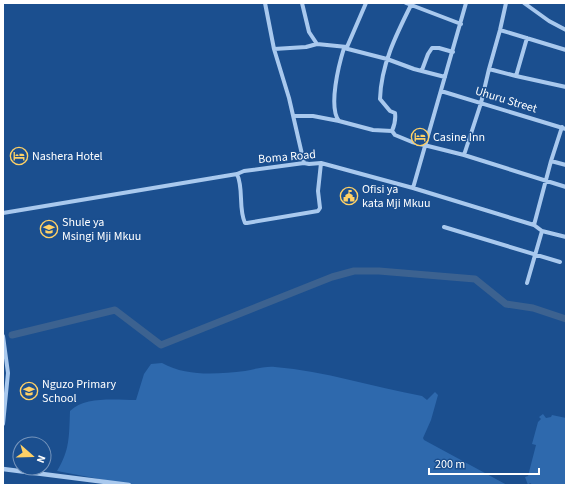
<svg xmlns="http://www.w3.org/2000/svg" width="569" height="488" font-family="'Source Sans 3',sans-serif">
  <rect width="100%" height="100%" fill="#1b4f8f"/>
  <!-- green -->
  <path fill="#2e69ad" d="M 162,363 C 187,377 218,374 245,371 C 255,369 266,366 275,367 C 325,371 373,387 422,396 L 427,400 L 435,392 L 438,395 L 431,420 L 423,438 L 424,440 L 507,485 L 131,485 L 57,471 C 70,450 69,436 70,411 C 85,396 116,400 136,400 L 144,374 L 151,364 Z
    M 543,414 L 546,418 L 551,417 L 552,415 L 566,418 L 566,485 L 533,485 L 530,483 L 528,485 L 525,477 L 528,476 L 536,445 L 532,444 L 538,422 L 541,419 L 539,417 Z"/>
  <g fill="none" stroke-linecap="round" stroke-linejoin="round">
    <!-- river -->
    <path stroke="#3c6290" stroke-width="7" d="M 12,335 L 115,310 L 161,345 L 332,277 L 354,271 L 379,271 L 475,279 L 506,304 L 533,308 L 566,319"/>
    <!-- minor -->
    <path stroke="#a9c9ee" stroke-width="4" d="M 265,3 L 274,49 L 289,98 L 304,163
      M 302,3 L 309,32 L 317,44
      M 406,3 L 461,24
      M 524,3 L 549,21 L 566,30
      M 500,30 L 566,50
      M 347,47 L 366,3
      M 344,48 C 339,64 328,107 339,121 L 373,130 L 392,131 L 395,135 L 412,142 L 464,155 L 566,187
      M 344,48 L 387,59 L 414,69 L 445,77
      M 274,49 L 306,47 L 317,44 L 347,47
      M 489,69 L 516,76 L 566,87
      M 422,70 L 428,54 L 432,48 L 439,48 L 453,52
      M 516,76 L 527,38
      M 441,91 L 566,129
      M 294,116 L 313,116 L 339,121
      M 392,131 C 395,124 396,120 395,113 L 390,111 L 380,99 C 381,65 396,35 411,5
      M 464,155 L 481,103 L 489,69 L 500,30 L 506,3
      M 551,161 L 566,165
      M 237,174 C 244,189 238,208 245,223 L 247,223 L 318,211 L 320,208 L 318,191 L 321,163
      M 413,188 L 466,3
      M 3,213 L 237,174 L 244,171 L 304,163 L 309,164 L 321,163 L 413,188 L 534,225 L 542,231 L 566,237
      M 534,225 L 551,161 L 562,127
      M 444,227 L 560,262
      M 527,283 L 542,231
      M 3,336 L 8,373 L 3,424"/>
    <!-- tertiary -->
    <path stroke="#a9c9ee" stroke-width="4.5" d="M 3,469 L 129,485"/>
  </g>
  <!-- icons -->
  <defs>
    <symbol id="hotel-ring" viewBox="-11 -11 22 22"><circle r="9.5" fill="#1b4f8f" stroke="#ffd166" stroke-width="1.5"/><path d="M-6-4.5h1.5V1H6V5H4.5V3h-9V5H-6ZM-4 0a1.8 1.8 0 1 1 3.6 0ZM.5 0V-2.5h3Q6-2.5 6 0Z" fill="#ffd166"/></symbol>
    <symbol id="civic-ring" viewBox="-11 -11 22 22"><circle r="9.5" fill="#1b4f8f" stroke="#ffd166" stroke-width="1.5"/><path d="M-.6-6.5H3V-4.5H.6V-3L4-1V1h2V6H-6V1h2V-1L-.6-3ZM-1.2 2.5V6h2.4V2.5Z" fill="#ffd166"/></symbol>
    <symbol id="school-ring" viewBox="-11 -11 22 22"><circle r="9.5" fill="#1b4f8f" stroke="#ffd166" stroke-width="1.5"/><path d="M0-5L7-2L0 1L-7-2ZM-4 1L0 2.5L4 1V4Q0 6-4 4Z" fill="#ffd166"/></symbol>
  </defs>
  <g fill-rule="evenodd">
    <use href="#hotel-ring" x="410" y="127" width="20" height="20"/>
    <use href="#hotel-ring" x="9" y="146" width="20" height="20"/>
    <use href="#civic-ring" x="339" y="186" width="20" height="20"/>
    <use href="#school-ring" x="39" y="219" width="20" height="20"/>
    <use href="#school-ring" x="19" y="381" width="20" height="20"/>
  </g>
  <g text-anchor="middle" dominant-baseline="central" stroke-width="3" stroke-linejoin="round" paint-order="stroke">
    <!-- street labels -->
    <g font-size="12" fill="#fff" stroke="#1b4f8f">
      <text transform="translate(506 100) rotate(17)">Uhuru Street</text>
      <text transform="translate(287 157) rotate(-5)">Boma Road</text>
    </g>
    <!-- poi labels -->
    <g font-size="12" fill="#fff" stroke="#1b4f8f" text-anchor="start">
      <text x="433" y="137">Casine Inn</text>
      <text x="32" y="156">Nashera Hotel</text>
      <text x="362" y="189">Ofisi ya<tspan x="362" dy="14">kata Mji Mkuu</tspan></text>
      <text x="62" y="222">Shule ya<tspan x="62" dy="14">Msingi Mji Mkuu</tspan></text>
      <text x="42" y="384">Nguzo Primary<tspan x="42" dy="14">School</tspan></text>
    </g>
  </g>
  <!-- border -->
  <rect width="569" height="488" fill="none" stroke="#ffffff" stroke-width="8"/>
  <!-- north arrow -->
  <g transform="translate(32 456) rotate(110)"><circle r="19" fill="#1b4f8f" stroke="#7695bc"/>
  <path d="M0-3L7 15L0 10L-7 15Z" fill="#ffd166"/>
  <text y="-6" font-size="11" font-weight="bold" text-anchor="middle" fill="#ffffff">N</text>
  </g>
  <!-- scale -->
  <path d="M429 468v6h110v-6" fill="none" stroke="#ffffff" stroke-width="2"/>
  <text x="435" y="468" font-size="12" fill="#ffffff" stroke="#1b4f8f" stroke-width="3" paint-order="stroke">200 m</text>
</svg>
